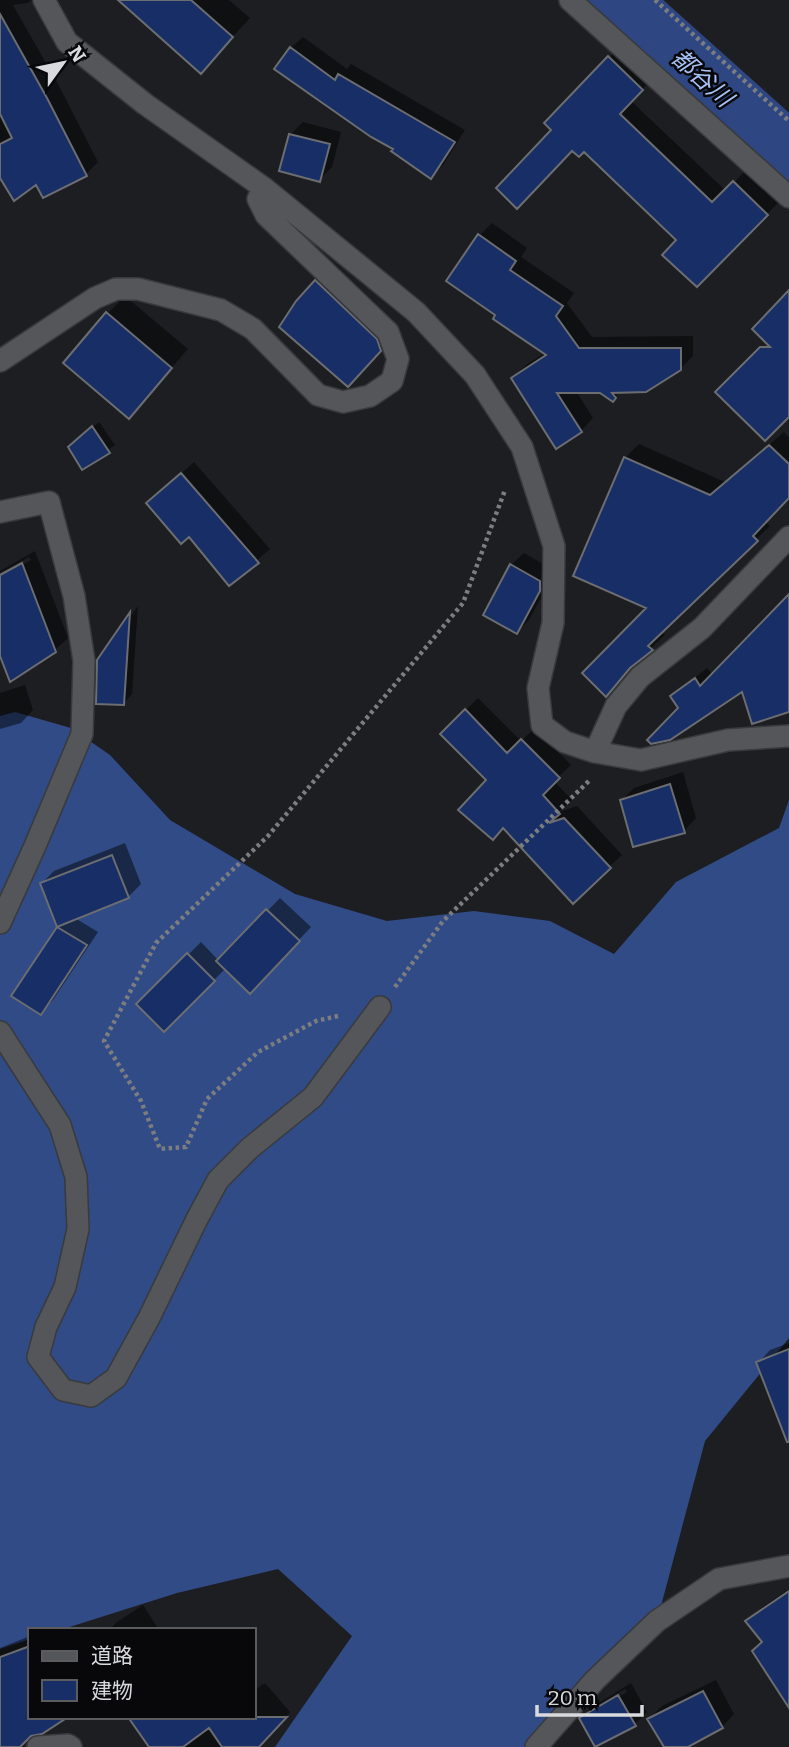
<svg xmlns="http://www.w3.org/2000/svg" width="789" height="1747" font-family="Bitter,'Noto Sans JP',serif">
  <rect width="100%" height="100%" fill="#1d1e22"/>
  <!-- forest -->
  <path fill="#314b86" d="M 15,712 L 71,728 L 110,755 L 170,820 L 295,894 L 387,921 L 474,911 L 550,921 L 614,954 L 676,882 L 779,828 L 789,800 L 789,1338 L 705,1441 L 657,1621 L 536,1747 L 275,1747 L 352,1636 L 278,1569 L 177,1593 L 60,1630 L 30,1630 L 30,1639 L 0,1649 L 0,716 Z"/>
  <!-- shadow -->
  <path fill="#0007" fill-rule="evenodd" d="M 0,0 L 31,0 L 28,3 L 13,5 L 59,86 L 98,162 L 86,174 L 37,182 L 0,175 Z
    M 120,0 L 229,0 L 250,18 L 201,71 Z
    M 303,37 L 347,69 L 351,64 L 465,130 L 443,165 L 431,177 L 395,148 L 291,48 Z
    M 621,45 L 654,77 L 631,101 L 726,191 L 747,169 L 779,202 L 697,285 L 678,240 L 584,150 L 546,123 Z
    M 303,122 L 341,132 L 332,167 L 319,180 L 290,135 Z
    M 492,223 L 527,248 L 521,257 L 574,293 L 567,303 L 592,337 L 693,336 L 693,356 L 680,369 L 621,391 L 612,399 L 600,391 L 576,391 L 593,418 L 581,431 L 513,378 L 526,365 L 545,353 L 498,315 L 479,236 Z
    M 334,263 L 394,321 L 398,331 L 365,367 L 316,281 Z
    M 125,296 L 188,349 L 129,416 L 107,314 Z
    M 99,422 L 115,445 L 83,467 L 76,442 Z
    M 784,432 L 789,438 L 789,496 L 765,521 L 770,526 L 661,631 L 665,635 L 637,661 L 606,694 L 649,608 L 625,458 L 639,444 L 725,482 Z
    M 194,462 L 270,549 L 230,584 L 161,491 Z
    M 35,551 L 68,638 L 55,650 L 11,679 L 0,651 L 0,577 L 31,560 L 29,557 L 0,573 L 0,571 Z
    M 524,553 L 552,569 L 552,577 L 529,620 L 517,632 L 511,565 Z
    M 789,596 L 789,711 L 743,689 L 680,709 L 672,696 L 707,668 L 713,675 Z
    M 138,606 L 132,694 L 123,704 L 99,660 Z
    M 25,685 L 33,710 L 21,723 L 0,729 L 0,693 Z
    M 478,698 L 521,741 L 535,728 L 571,765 L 554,781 L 572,800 L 559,812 L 577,806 L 622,855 L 609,867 L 488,780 L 442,734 Z
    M 683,772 L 696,818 L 684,831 L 622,800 L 634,788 Z
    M 125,843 L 141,884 L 128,897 L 75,918 L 98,932 L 53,1000 L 41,1013 L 14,995 L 59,927 L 42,883 L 54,871 Z
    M 280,898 L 311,927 L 262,979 L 226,968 L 164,1030 L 139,1004 L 201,942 L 219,961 Z
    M 789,1343 L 789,1408 L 758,1363 L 770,1350 Z
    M 789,1589 L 789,1680 L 748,1621 L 760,1609 Z
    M 143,1605 L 159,1630 L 109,1630 L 117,1622 Z
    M 30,1636 L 30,1717 L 33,1734 L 17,1747 L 0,1747 L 0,1648 Z
    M 716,1680 L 734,1714 L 722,1727 L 684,1747 L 666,1747 L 649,1719 L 662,1706 Z
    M 265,1683 L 290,1712 L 258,1747 L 151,1747 L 130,1717 L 254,1717 L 254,1686 L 256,1689 Z
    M 631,1683 L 647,1712 L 635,1724 L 581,1718 L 594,1706 ZM 625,1689 L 627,1692 L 593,1712 L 593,1708 Z"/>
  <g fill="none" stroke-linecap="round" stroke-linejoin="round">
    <!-- river -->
    <path stroke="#2e4782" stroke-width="63" d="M 616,0 L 789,155"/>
  </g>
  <!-- building -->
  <path fill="#172e66" stroke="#6b6d71" stroke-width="2" d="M 118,0 L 191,0 L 233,37 L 201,74 Z
    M 0,14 L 47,98 L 87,176 L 43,198 L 36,185 L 14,201 L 0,178 L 0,144 L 12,138 L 0,114 Z
    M 290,47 L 335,80 L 338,74 L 455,142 L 431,179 L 391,151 L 393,149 L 371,137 L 274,69 Z
    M 608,56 L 643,90 L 620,114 L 712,202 L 733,181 L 768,215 L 697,287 L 662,255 L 676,240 L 584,152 L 579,157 L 572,151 L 517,209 L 496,188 L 551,130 L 544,123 Z
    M 289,134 L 330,144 L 320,182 L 279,171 Z
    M 478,234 L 516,261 L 510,270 L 563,306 L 556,316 L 579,348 L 681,348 L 681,370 L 646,392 L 612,393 L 616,398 L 613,402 L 600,393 L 557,393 L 582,432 L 556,449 L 511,378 L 546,355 L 493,319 L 495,315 L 446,281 Z
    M 315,280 L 377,339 L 381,351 L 348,387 L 279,327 L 296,301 Z
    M 789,290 L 789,417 L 765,441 L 715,392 L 760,347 L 770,347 L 752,329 Z
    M 106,312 L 172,368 L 129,419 L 63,363 Z
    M 92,426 L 110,453 L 82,470 L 68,447 Z
    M 769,445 L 789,464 L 789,498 L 753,536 L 758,541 L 648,646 L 653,650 L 630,668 L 606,697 L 582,673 L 646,608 L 573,576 L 624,457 L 710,495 Z
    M 181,473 L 259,563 L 229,586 L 189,537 L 181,544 L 146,503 Z
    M 22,563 L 56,652 L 10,682 L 0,656 L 0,575 Z
    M 510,564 L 540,581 L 540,591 L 517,634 L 483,615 Z
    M 789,594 L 789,712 L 752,724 L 742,692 L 670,740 L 651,744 L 647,740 L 678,708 L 670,696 L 695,678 L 700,686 Z
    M 130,612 L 124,705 L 96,704 L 97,660 Z
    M 465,709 L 507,753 L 521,739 L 560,778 L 543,795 L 560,814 L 549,823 L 564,818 L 611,868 L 573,904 L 503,828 L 493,840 L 458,810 L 486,780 L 440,734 Z
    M 670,784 L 685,833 L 633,847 L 620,800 Z
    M 112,855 L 129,898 L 57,927 L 40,883 Z
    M 266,909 L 300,941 L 250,994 L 216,961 Z
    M 57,927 L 87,945 L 41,1015 L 11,996 Z
    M 187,953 L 215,981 L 164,1032 L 136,1004 Z
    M 789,1349 L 789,1442 L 787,1442 L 756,1362 Z
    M 789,1591 L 789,1708 L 752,1651 L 762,1642 L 745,1621 Z
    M 30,1646 L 30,1717 L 68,1717 L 42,1734 L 31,1736 L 20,1747 L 0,1747 L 0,1657 Z
    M 703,1691 L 723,1728 L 688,1747 L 664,1747 L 647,1719 Z
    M 618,1695 L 636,1726 L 595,1747 L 579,1718 Z
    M 128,1717 L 287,1717 L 259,1747 L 222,1747 L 209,1728 L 183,1747 L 149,1747 Z"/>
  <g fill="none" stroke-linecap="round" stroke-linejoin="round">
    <defs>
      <path id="street" d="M 44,0 L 67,42 L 145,104 L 264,188 L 416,312 L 475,375 L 522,447 L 554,546 L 553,623 L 538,688 L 542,725 L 565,742 L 595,752 L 641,760 L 728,740 L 789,736
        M 570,0 L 789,197
        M 0,361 L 95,298 L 116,289 L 138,289 L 221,310 L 253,329 L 318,395 L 343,402 L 370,396 L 392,381 L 398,359 L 388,332 L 266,215 L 258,199 L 264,188
        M 0,512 L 49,502 L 74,596 L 84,661 L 82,734 L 35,846 L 0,923
        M 595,752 L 616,706 L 640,677 L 702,628 L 789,537
        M 0,1032 L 60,1125 L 76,1177 L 78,1229 L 65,1287 L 46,1327 L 38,1357 L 63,1390 L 91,1396 L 116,1378 L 149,1318 L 197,1219 L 218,1180 L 250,1148 L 313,1097 L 380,1007
        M 38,1747 L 68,1745 L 71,1747
        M 536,1747 L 595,1680 L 657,1621 L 719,1579 L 789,1566"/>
    </defs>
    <!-- street casing -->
    <use href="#street" stroke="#393a3d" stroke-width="24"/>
    <!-- path -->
    <path stroke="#7c7d80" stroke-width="4.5" stroke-dasharray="3.5 3.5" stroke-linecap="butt" d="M 655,0 L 789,121
      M 395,987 L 443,921 L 590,780
      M 338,1016 L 316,1021 L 258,1052 L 207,1099 L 186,1147 L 160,1149 L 141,1101 L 104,1041 L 156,943 L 268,836 L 463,603 L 505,490"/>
    <!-- street -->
    <use href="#street" stroke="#54565a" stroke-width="21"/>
  </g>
  <g text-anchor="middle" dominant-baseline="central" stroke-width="5" stroke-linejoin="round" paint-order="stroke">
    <!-- water labels -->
    <g font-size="24" font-style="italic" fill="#a7c0f5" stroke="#08080a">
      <text transform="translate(702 78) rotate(42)">都谷川</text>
    </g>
  </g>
  <!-- legend -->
  <rect x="28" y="1628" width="228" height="91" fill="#08080a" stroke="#5c5c5e" stroke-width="2"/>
  <rect x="42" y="1651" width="35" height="10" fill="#54565a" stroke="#5c5c5e" stroke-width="2"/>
  <text x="91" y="1663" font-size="21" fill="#d9dadd">道路</text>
  <rect x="42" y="1680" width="35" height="21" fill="#172e66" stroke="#5c5c5e" stroke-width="2"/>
  <text x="91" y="1698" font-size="21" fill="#d9dadd">建物</text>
  <!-- north arrow -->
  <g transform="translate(63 63) rotate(57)" stroke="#08080a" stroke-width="5" paint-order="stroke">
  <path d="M0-5L12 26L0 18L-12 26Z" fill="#d9dadd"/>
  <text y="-10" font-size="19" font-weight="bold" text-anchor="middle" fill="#d9dadd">N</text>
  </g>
  <!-- scale -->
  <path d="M537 1705v10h105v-10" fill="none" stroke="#d9dadd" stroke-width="3.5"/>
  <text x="548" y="1705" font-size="21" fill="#d9dadd" stroke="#08080a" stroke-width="5" paint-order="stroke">20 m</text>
</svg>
